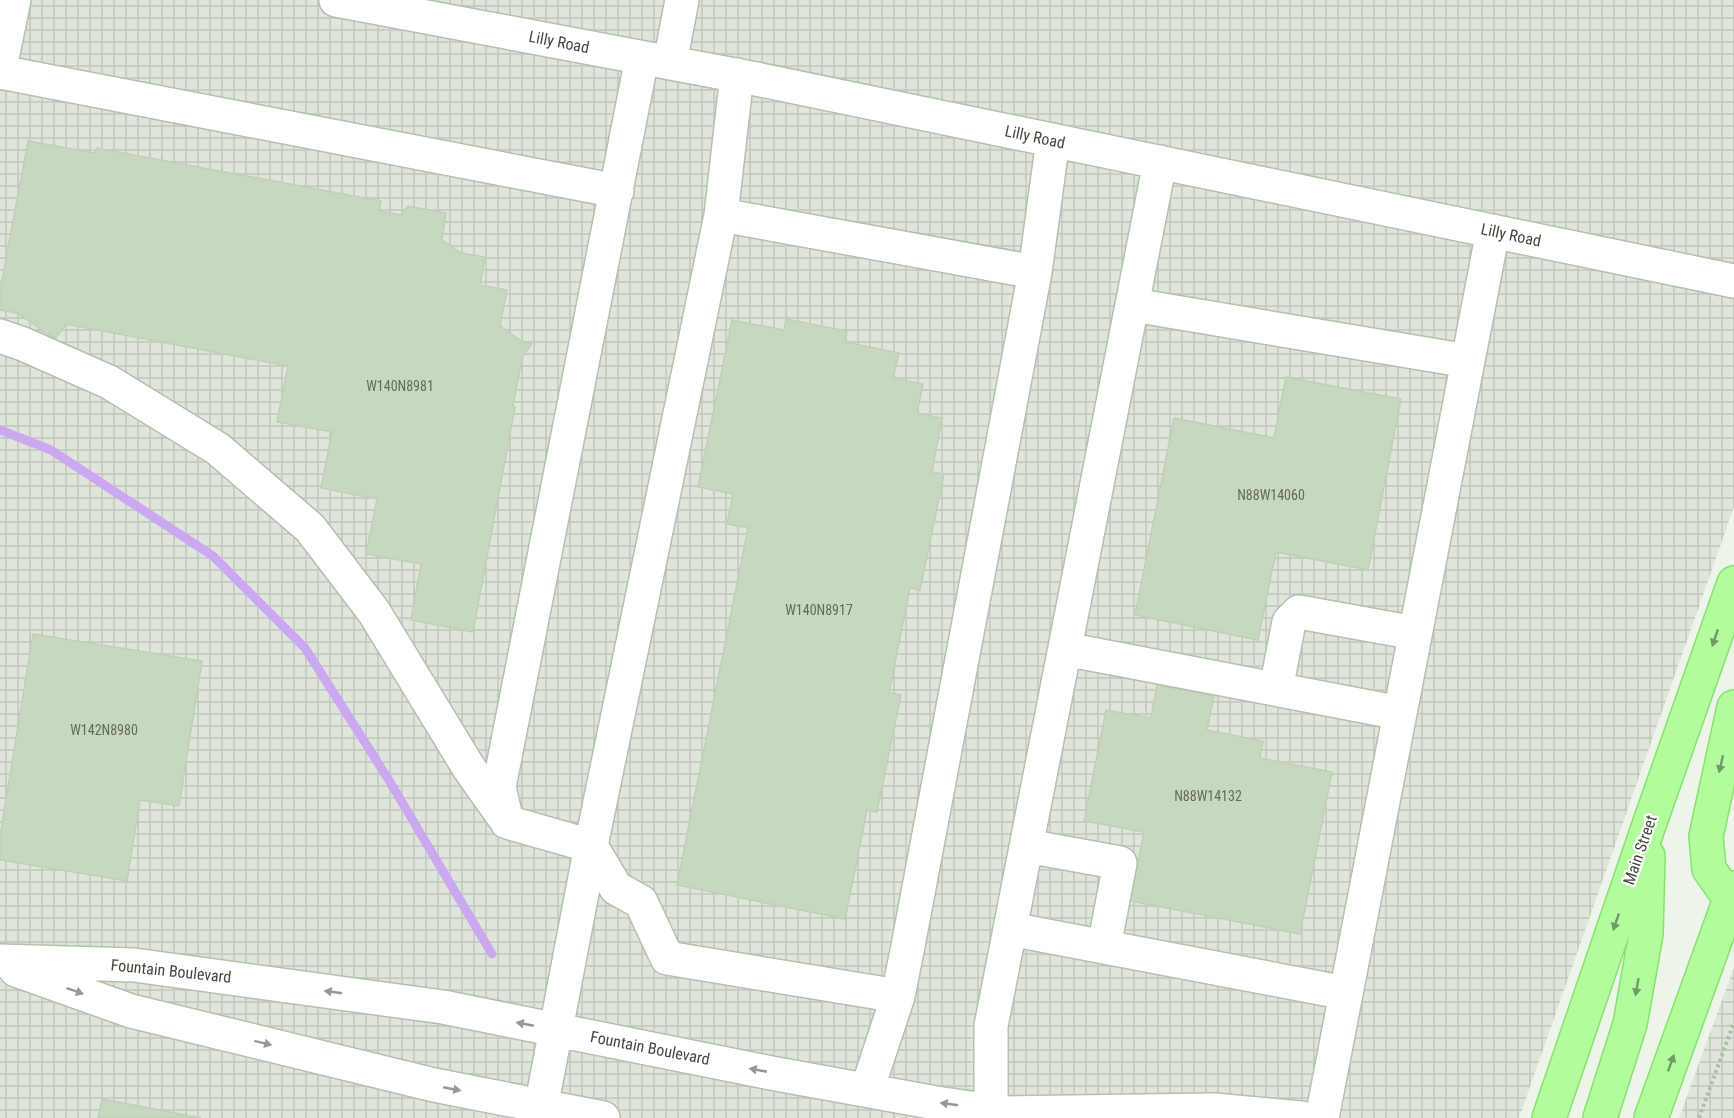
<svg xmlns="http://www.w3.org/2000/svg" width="1734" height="1118" font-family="'Roboto Condensed',sans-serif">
  <defs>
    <pattern id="industrial-grid" width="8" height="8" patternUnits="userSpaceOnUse" patternTransform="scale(1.5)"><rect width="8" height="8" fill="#e0e5dc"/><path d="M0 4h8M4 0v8" fill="none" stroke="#c1c6be"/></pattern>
  </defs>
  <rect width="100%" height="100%" fill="#edf5eb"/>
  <!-- industrial -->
  <path fill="url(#industrial-grid)" d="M 0,0 L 1734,0 L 1734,507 L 1519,1118 L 0,1118 Z
    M 1734,967 L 1734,1118 L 1679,1118 L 1732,973 Z"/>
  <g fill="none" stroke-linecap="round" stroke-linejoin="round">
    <!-- stream -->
    <path stroke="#cba9f0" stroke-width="9" d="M 0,430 L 51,450 L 213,556 L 305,648 L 387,777 L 492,954"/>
  </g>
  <!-- building -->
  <path fill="#c8d7c0" stroke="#bdd2b4" stroke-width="1.5" d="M 28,141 L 94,153 L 97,148 L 381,201 L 379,211 L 402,215 L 408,206 L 446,213 L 442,240 L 461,253 L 485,257 L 480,285 L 507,290 L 500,326 L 523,342 L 532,343 L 522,358 L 513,406 L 515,407 L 473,632 L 411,620 L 421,564 L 366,554 L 377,499 L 321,488 L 332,432 L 277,422 L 288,366 L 66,324 L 55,339 L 17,313 L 0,310 L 0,291 Z
    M 786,319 L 847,331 L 845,342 L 899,353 L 893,378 L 923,384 L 917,413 L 942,418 L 932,472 L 944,474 L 920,590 L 910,588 L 889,693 L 901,695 L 877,812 L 867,810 L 845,919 L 677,885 L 748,528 L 727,524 L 733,494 L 698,487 L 732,320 L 784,330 Z
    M 1286,377 L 1401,399 L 1368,570 L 1276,552 L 1258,640 L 1135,615 L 1174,418 L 1274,438 Z
    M 33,634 L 202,661 L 179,806 L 140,800 L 127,881 L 0,860 L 0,836 Z
    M 1157,685 L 1214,696 L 1207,730 L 1263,741 L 1260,758 L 1332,772 L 1300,934 L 1130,901 L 1144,832 L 1084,821 L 1106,710 L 1151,718 Z
    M 102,1099 L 201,1118 L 98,1118 Z"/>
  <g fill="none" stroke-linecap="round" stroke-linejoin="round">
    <defs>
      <path id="minor" d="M 336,0 L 756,79 L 1734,281
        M 642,58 L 499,787 L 507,822 L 591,846 L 616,888 L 641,902 L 667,958 L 898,996
        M 670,63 L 682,0
        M 0,68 L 14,0
        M 0,72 L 617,191
        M 721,215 L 1035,272
        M 1133,305 L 1468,361
        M 0,336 L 23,344 L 109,382 L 218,449 L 310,528 L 374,612 L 469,768 L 503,816
        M 1065,649 L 1400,713
        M 1276,689 L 1289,622 L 1299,612 L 1415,633
        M 1027,846 L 1120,863 L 1104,947
        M 1010,929 L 1346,993
        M 0,961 L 134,965 L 443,1007 L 771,1073 L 936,1103 L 1006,1113 L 1214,1110 L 1301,1118
        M 16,970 L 131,1011 L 434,1085 L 603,1118
        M 867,1090 L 898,996 L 908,946 L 1035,272 L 1053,140
        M 991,1110 L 991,1026 L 1160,162
        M 539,1118 L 591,846 L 721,215 L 737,75
        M 1322,1118 L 1493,231"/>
      <path id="major" d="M 1730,899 L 1709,869 L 1706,836 L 1734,707
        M 1549,1118 L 1649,825 L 1734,583
        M 1600,1118 L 1630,1024 L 1646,934 L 1648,856
        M 1651,1118 L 1734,888"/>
    </defs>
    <!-- minor casing -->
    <use href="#minor" stroke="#b3c1ad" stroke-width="36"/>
    <!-- major casing -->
    <use href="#major" stroke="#87e26c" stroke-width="36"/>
    <!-- path -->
    <path stroke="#a9c29f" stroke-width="4" stroke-dasharray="3 3" stroke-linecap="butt" d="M 1699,1118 L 1734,1022"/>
    <!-- minor -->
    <use href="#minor" stroke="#fff" stroke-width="33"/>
    <!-- major -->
    <use href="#major" stroke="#b1fc9d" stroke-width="33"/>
  </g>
  <!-- one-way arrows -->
  <defs><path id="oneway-solid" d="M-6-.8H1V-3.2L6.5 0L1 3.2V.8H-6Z" transform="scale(1.5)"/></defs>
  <g fill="#729a66">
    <use href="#oneway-solid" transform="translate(1715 638) rotate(109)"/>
    <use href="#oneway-solid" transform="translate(1721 764) rotate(103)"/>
    <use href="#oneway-solid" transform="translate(1616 922) rotate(109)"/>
    <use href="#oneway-solid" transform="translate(1637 987) rotate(100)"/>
    <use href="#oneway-solid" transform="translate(1671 1063) rotate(-70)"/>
  </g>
  <g fill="#959b92">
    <use href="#oneway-solid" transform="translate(75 991) rotate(19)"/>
    <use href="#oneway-solid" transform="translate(333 992) rotate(-172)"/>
    <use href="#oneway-solid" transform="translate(525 1024) rotate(-169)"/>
    <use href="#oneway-solid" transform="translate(263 1043) rotate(14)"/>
    <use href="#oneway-solid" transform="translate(758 1070) rotate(-169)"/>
    <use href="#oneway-solid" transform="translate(452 1089) rotate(11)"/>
    <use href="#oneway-solid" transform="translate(949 1104) rotate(-172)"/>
  </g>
  <g text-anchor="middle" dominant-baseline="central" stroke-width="4.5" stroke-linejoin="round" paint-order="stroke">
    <!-- number labels -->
    <g font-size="14" fill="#606d5b">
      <text x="400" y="386">W140N8981</text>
      <text x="1271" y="495">N88W14060</text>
      <text x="819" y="610">W140N8917</text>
      <text x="104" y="730">W142N8980</text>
      <text x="1208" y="796">N88W14132</text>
    </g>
    <!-- street labels -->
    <g font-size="16" fill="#3e4a39" stroke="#fff">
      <text transform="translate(559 42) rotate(11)">Lilly Road</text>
      <text transform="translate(1035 137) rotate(12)">Lilly Road</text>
      <text transform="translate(1511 235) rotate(12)">Lilly Road</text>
      <text transform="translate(1640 850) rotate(-71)">Main Street</text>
      <text transform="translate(171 971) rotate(6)">Fountain Boulevard</text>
      <text transform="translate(650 1048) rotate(11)">Fountain Boulevard</text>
    </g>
  </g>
</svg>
